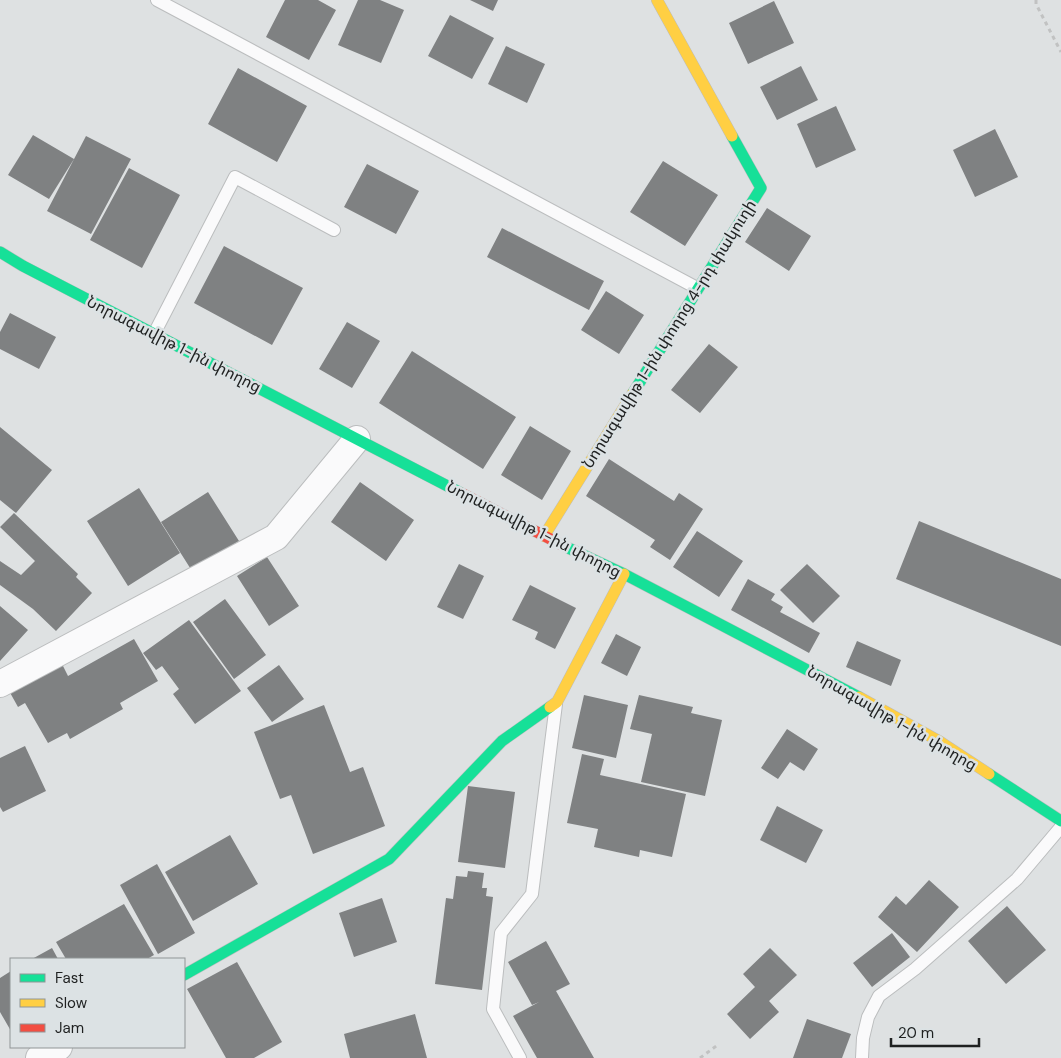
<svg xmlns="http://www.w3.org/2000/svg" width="1061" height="1058" font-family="'DM Sans','Noto Sans Armenian',sans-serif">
  <rect width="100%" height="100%" fill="#dee1e2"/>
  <!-- building -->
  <path fill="#7f8182" d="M 285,0 L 318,0 L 336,10 L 309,60 L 266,37 Z
    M 358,0 L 380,0 L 404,10 L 381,63 L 338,45 Z
    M 470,0 L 498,0 L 493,11 Z
    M 774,1 L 794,43 L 748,64 L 729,23 Z
    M 450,15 L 494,38 L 472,79 L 428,56 Z
    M 506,46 L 545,64 L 527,103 L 488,84 Z
    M 801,66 L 818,100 L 777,120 L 760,87 Z
    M 238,68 L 307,106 L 277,162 L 208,124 Z
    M 836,106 L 856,150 L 816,168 L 797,124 Z
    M 995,129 L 1018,177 L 975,197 L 953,150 Z
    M 33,135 L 74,159 L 49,199 L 8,175 Z
    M 86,136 L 131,159 L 91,234 L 47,211 Z
    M 663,161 L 718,195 L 685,246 L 630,212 Z
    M 367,164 L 419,191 L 396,234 L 344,207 Z
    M 129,168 L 180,195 L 142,268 L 90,240 Z
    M 767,208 L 811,236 L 789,271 L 745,242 Z
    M 502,228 L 604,281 L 589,310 L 487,257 Z
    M 224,246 L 303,288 L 272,345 L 194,303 Z
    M 606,291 L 644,315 L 619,354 L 581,330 Z
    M 10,313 L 56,337 L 39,369 L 0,349 L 0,332 Z
    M 347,322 L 380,341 L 352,388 L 319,369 Z
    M 709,344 L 738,367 L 700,413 L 671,390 Z
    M 412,351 L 516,417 L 483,469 L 379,403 Z
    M 530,426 L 571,451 L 542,500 L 501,475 Z
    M 0,427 L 52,470 L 16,513 L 0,500 Z
    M 609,459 L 674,501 L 679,493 L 703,509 L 670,560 L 650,547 L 655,540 L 586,496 Z
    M 360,482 L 414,520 L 386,561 L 331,522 Z
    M 139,488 L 180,553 L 128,586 L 87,521 Z
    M 208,492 L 239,541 L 192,571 L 161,522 Z
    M 14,513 L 78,574 L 76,577 L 92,593 L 56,631 L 33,609 L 0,585 L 0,561 L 21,575 L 35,561 L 0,527 Z
    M 919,521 L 1061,579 L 1061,646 L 896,579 Z
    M 697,531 L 743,561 L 719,597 L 673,567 Z
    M 267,557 L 299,606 L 269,626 L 237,576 Z
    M 459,564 L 484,576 L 463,619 L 437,607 Z
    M 807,564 L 840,596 L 813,623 L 780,590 Z
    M 748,579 L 775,594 L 771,600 L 783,607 L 780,612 L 820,633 L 809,653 L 731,610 Z
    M 530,585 L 576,608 L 555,649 L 535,639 L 538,632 L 512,620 Z
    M 225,599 L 266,655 L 234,679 L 193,622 Z
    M 0,606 L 28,630 L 0,661 Z
    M 189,620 L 241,691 L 195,724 L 173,694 L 179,689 L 162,666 L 156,670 L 143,653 Z
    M 616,634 L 641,647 L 627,676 L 601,663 Z
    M 134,639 L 158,681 L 120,703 L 123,709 L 70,739 L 67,733 L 48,743 L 25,703 L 18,707 L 8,689 L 60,660 L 68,676 Z
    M 857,641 L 901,660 L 891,686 L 846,667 Z
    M 279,665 L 304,699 L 272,722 L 247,688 Z
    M 584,695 L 628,705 L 616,758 L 572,748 Z
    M 639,695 L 693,707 L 691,713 L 722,720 L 705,796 L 641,782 L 652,734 L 630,729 Z
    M 324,705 L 350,772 L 363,767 L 385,826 L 313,854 L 291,795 L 280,799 L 254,732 Z
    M 787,729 L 818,749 L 804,771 L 790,762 L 778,779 L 761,768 Z
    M 25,746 L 46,791 L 3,812 L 0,807 L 0,758 Z
    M 582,754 L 604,759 L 600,775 L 686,794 L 672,857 L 640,850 L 639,857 L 594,847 L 598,829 L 567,823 Z
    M 468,786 L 515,792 L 505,868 L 458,862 Z
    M 777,806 L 823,830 L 806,863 L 760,840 Z
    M 230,835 L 258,884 L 193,921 L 165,872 Z
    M 157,864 L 195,933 L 158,954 L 120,885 Z
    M 468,871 L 484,873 L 482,888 L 487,888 L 486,896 L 493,897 L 482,990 L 435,984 L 446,898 L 453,899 L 456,876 L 467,877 Z
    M 929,880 L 959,907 L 917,952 L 878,917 L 896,896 L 906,905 Z
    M 382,898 L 397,942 L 354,957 L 339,913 Z
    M 124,904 L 154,955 L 147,959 L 66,959 L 56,942 Z
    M 1007,906 L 1046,950 L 1006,984 L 968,941 Z
    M 892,933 L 910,957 L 872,987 L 853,963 Z
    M 546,941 L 570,984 L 556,991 L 594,1058 L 537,1058 L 513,1016 L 539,1002 L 532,1005 L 508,962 Z
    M 52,948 L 58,959 L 32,959 Z
    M 770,948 L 797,975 L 769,1001 L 779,1012 L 750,1039 L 727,1014 L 755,987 L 743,974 Z
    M 237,962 L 282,1042 L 254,1058 L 226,1058 L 187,989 Z
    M 11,971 L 11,1031 L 0,1012 L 0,978 Z
    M 415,1014 L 427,1058 L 350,1058 L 344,1034 Z
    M 807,1019 L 851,1034 L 842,1058 L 793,1058 Z"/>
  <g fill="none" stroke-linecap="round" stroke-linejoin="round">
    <defs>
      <path id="lane" d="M 157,0 L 697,288
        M 154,334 L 235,177 L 334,230
        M 520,1058 L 493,1009 L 501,933 L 532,894 L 556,704
        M 862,1058 L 863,1038 L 868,1017 L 879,996 L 915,969 L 1017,879 L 1061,827"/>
      <path id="street" d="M 0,684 L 276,537 L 357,439
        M 39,1058 L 59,1047"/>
      <path id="fast" d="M 0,252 L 23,266 L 461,493
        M 633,393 L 761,188 L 732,136
        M 564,546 L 624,574 L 859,697
        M 989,774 L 1061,821
        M 184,975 L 389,859 L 502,741 L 550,707"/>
      <path id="slow" d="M 657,0 L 732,136
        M 544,536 L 633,393
        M 859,697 L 939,741 L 989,774
        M 550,707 L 557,702 L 624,574"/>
      <path id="jam" d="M 461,493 L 564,546"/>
    </defs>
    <!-- lane casing -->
    <use href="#lane" stroke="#bbbdbe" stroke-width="14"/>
    <!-- street casing -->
    <use href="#street" stroke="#bbbdbe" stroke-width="28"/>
    <!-- fast casing -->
    <use href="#fast" stroke="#bbbdbe" stroke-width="12"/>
    <!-- slow casing -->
    <use href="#slow" stroke="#bbbdbe" stroke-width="12"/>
    <!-- jam casing -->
    <use href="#jam" stroke="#bbbdbe" stroke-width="12"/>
    <!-- path -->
    <path stroke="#c1c2c2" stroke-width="3" stroke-dasharray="4 4" stroke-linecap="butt" d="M 1036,0 L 1036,4 L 1061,52
      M 700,1058 L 719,1044"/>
    <!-- lane -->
    <use href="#lane" stroke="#fafafb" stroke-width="12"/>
    <!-- street -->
    <use href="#street" stroke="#fafafb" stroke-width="26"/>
    <!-- fast -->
    <use href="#fast" stroke="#16e098" stroke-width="11"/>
    <!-- slow -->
    <use href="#slow" stroke="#ffcf43" stroke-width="11"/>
    <!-- jam -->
    <use href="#jam" stroke="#f24e42" stroke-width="11"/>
  </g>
  <g text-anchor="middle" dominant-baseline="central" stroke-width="5" stroke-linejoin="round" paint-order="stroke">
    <!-- street labels -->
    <g font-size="16" fill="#1f2121" stroke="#dce2e4">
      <text transform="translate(669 334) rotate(-58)">Նորագավիթ 1-ին փողոց 4-րդ փակուղի</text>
      <text transform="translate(174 344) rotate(27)">Նորագավիթ 1-ին փողոց</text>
      <text transform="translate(534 529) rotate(27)">Նորագավիթ 1-ին փողոց</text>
      <text transform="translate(892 718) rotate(30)">Նորագավիթ 1-ին փողոց</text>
    </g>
  </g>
  <!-- legend -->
  <rect x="10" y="958" width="175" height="90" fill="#dce2e4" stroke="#909596"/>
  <rect x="20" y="974" width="25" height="8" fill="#16e098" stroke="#909596"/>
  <text x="55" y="983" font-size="15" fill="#1f2121">Fast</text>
  <rect x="20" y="999" width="25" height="8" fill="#ffcf43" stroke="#909596"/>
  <text x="55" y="1008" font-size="15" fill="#1f2121">Slow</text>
  <rect x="20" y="1024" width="25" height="8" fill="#f24e42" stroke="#909596"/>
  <text x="55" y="1033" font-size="15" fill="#1f2121">Jam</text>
  <!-- scale -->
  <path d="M891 1038v8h88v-8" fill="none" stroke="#1f2121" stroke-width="2.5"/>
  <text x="898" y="1038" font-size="15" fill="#1f2121" stroke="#dce2e4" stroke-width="4" paint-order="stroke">20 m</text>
</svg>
